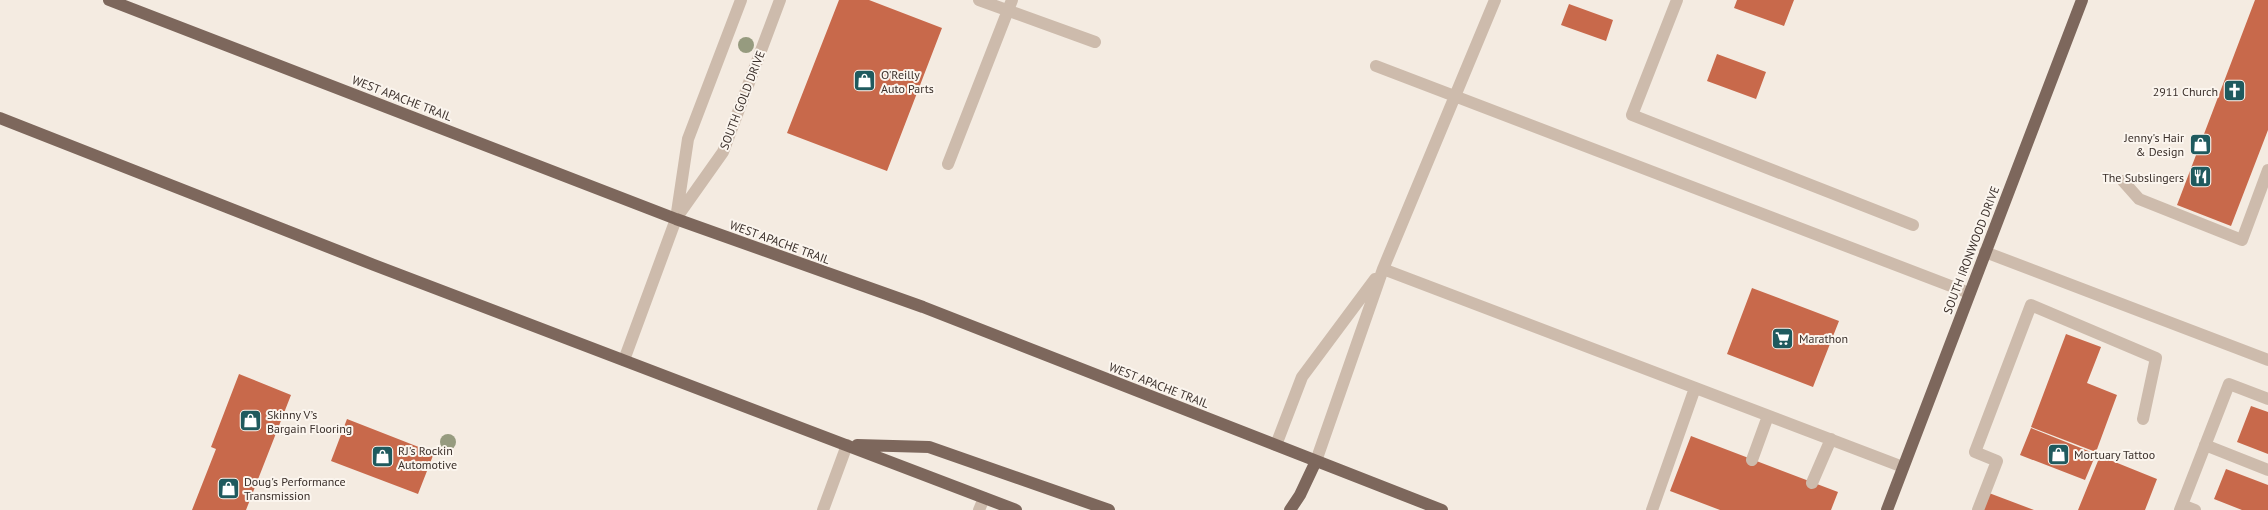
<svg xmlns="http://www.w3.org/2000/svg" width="2268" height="510" font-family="'PT Sans',sans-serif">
  <rect width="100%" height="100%" fill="#f4ebe1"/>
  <!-- building -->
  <path fill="#c8694b" d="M 839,0 L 869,0 L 942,28 L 887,171 L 787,133 Z
    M 1737,0 L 1794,0 L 1784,26 L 1734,8 Z
    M 2255,0 L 2268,0 L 2268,130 L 2231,226 L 2177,205 Z
    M 1569,4 L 1613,20 L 1606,41 L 1561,25 Z
    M 1717,54 L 1766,72 L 1756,99 L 1707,81 Z
    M 1752,288 L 1839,321 L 1813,387 L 1727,354 Z
    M 2066,334 L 2101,347 L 2087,383 L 2117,395 L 2096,452 L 2031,427 Z
    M 239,374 L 291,395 L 246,510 L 192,510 L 216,449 L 211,447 Z
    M 2251,406 L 2268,412 L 2268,454 L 2237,442 Z
    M 347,419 L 434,453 L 418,494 L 331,461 Z
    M 2031,428 L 2096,454 L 2085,480 L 2020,455 Z
    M 1691,436 L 1838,492 L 1831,510 L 1720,510 L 1670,491 Z
    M 2100,456 L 2157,479 L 2145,510 L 2078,510 Z
    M 2226,469 L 2268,485 L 2268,510 L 2242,510 L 2214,499 Z
    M 1989,493 L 2034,510 L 1983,510 Z"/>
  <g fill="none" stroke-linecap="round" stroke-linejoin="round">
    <!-- lane -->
    <path stroke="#cdbbac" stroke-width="12" d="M 979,0 L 1095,42
      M 1677,0 L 1632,115 L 1913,225
      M 1376,66 L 1969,293
      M 948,164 L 1012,0
      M 2123,181 L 2139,199 L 2242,240 L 2268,170
      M 1985,252 L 2268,360
      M 1383,269 L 1903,467
      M 1276,445 L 1302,377 L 1375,279
      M 2205,445 L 2268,470
      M 1752,460 L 1768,416
      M 1316,461 L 1383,269 L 1495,0
      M 1812,483 L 1831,439
      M 2182,505 L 2195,510
      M 823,510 L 847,445
      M 979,510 L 984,498
      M 1652,510 L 1695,388
      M 1978,510 L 1997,461 L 1975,452 L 2031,305 L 2156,358 L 2143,419
      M 2180,510 L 2229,384 L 2268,399"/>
    <!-- street -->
    <path stroke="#cdbbac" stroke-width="12" d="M 677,217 L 723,152 L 780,0
      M 624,360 L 676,219 L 688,139 L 741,0"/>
    <!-- primary -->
    <path stroke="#7d675c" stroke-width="12" d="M 109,0 L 676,219 L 923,307 L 1442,510
      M 0,118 L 374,265 L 1016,510
      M 857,445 L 929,447 L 1109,510
      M 1290,510 L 1300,495 L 1316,461
      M 1887,510 L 2082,0"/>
  </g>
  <!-- trees -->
  <g fill="#969b7f">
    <circle cx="746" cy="45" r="8"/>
    <circle cx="448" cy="442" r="8"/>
  </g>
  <!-- icons -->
  <defs>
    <symbol id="shop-square" viewBox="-11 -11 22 22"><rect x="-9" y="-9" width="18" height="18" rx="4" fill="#1f5a5e" stroke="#fbf5ee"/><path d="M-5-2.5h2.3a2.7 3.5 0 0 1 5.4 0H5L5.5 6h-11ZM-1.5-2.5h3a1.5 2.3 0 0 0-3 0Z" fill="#fff"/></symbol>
    <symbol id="church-square" viewBox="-11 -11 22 22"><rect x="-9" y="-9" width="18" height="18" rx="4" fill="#1f5a5e" stroke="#fbf5ee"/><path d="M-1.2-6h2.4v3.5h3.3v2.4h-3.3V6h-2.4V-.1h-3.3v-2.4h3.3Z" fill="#fff"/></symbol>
    <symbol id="restaurant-square" viewBox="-11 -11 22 22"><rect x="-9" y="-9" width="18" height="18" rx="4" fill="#1f5a5e" stroke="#fbf5ee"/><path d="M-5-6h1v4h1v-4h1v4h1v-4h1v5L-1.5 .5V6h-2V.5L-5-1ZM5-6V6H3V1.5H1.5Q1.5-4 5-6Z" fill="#fff"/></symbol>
    <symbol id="supermarket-square" viewBox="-11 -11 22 22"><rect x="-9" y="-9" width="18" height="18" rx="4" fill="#1f5a5e" stroke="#fbf5ee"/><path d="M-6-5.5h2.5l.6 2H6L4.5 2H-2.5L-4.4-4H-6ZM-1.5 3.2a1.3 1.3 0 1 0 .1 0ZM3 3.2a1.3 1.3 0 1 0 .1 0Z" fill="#fff"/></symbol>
  </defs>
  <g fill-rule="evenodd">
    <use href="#shop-square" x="852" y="68" width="25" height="25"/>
    <use href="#church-square" x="2222" y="78" width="25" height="25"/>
    <use href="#shop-square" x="2188" y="132" width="25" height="25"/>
    <use href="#restaurant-square" x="2188" y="164" width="25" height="25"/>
    <use href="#supermarket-square" x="1770" y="326" width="25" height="25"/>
    <use href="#shop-square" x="238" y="408" width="25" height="25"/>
    <use href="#shop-square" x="2046" y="442" width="25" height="25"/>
    <use href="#shop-square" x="370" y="444" width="25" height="25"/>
    <use href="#shop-square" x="216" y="476" width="25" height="25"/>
  </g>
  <g text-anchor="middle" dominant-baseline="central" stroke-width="4" stroke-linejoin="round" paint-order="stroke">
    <!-- poi labels -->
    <g font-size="12" fill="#3b302b" stroke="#fbf5ee" text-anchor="start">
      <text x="881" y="74">O'Reilly<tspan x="881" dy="14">Auto Parts</tspan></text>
      <text x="2218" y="91" text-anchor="end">2911 Church</text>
      <text x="2184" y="137" text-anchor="end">Jenny's Hair<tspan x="2184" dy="14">&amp; Design</tspan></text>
      <text x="2184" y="177" text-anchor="end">The Subslingers</text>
      <text x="1799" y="338">Marathon</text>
      <text x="267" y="414">Skinny V’s<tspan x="267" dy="14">Bargain Flooring</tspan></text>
      <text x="398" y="450">RJ's Rockin<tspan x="398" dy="14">Automotive</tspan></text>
      <text x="2074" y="454">Mortuary Tattoo</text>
      <text x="244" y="481">Doug's Performance<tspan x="244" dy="14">Transmission</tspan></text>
    </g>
    <!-- street labels -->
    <g font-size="12" fill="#3b302b" stroke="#fbf5ee">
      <text transform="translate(402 98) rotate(21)">WEST APACHE TRAIL</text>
      <text transform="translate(742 100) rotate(-69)">SOUTH GOLD DRIVE</text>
      <text transform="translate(780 242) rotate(20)">WEST APACHE TRAIL</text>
      <text transform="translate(1971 250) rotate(-69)">SOUTH IRONWOOD DRIVE</text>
      <text transform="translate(1159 385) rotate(21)">WEST APACHE TRAIL</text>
    </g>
  </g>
</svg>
